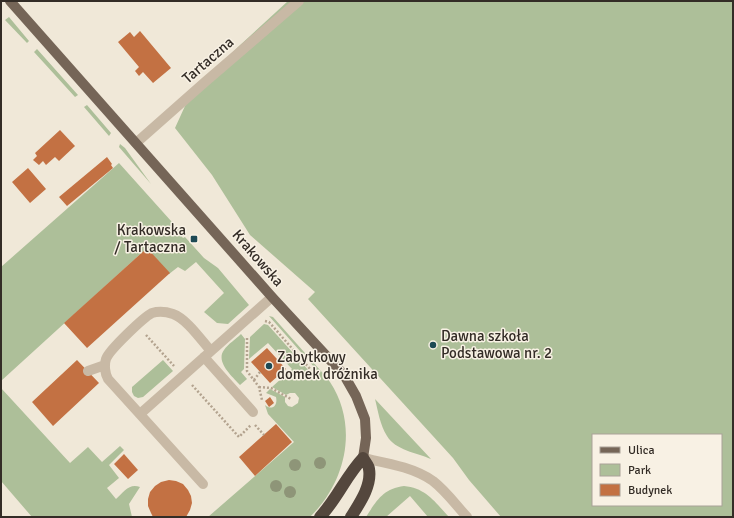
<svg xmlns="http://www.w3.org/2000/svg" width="734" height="518" font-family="Signika,sans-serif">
  <rect width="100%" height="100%" fill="#f0e8d8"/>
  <!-- green -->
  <path fill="#adbf99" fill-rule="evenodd" d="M 288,1 L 733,1 L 733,517 L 501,517 L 469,480 L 453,458 L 308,299 L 315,292 L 250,235 L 212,175 L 175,128 L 190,95 L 238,47 ZM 593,435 L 721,435 L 721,505 L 593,505 Z
    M 9,17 L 29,41 L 27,43 L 5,20 Z
    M 37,49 L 78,95 L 75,97 L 34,52 Z
    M 87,105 L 111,133 L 109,136 L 84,107 Z
    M 120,144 L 125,148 L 151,184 L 119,147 Z
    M 119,163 L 180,231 L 179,233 L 183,238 L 185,237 L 204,258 L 218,268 L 249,305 L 228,324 L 217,323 L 204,312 L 224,293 L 196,262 L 185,271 L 178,267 L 169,274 L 147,248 L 1,381 L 1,267 Z
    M 269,316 L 273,317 C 286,332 299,346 312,361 C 318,368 325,375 330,382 C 359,426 346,482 310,517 L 208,517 L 294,442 L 268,414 L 265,405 C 272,411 278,406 276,397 L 266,393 L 270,389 L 285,397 L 285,402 L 288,406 L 292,407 L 298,403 L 299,398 L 295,393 L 290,393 L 286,395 L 272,387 L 292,369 L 268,343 L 249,359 L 250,337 L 264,324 L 268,325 L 310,372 L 315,368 Z
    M 241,334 L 245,339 L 244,369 L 241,372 L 247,379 L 240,385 C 233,377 215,362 224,350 C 228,344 236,339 241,334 Z
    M 163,360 L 173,371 L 143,397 L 138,398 L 134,396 L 132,392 L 132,387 Z
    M 1,388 L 70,463 L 88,447 L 102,462 L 120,446 L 124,450 L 109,465 L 119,478 L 107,488 L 116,499 C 124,492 129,483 140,487 L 129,504 L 132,517 L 32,517 L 1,481 Z
    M 375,399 L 431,459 C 417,453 395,450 387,436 C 380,425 378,411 375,399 Z
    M 404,486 C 426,488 435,502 449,517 L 428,517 L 410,496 L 386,517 L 366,517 C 377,500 383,489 404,486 Z"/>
  <!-- building -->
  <path fill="#c37143" d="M 140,31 L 171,68 L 153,83 L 143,72 L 139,76 L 135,71 L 139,67 L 118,42 L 130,32 L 134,37 Z
    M 60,130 L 75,146 L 59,161 L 55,157 L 46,165 L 43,161 L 39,165 L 33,160 L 37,156 L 35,153 Z
    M 107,157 L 112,164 L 111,165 L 113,168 L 67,206 L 59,197 Z
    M 28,168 L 46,189 L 30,203 L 12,182 Z
    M 147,248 L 170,273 L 87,348 L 64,323 Z
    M 267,348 L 286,369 L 270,383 L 251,362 Z
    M 77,360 L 99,383 L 53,426 L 32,402 Z
    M 270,397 L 274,403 L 269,407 L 265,401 Z
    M 276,424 L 292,442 L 255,476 L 239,457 Z
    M 124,454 L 138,470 L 128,479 L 114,464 Z
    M 169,480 L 176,481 L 183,484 L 188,490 L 191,496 L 192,503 L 190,510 L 186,517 L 153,517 L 151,513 L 148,506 L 148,499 L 150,492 L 155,486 L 161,482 Z"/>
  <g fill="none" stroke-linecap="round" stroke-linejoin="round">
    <!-- path -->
    <path stroke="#b3a38f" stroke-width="2.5" stroke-dasharray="2 2" stroke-linecap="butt" d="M 265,321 L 269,322 L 311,370
      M 146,335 L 174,366
      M 247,338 L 247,371 L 259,387 L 262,400
      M 254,380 L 260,372
      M 192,385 L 239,437 L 251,425
      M 259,387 L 271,388 L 291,399
      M 255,425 L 264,435"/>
    <!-- minor -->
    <path stroke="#c8b9a5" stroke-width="10" d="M 136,143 L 205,82 L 299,1
      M 204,357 L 253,412
      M 88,371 L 105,365
      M 140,414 L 272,297
      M 363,458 C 386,463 413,467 433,481 C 446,491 456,505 467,517
      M 203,484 L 108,379 C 105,374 104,365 106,359 C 109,350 144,317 152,313 C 159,311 167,312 173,314 C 187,319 201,340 211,351"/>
    <!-- major -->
    <path stroke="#756557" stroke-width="10" d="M 10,1 L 272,297 L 344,375 L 356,396 L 365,419 L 366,438 L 363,458"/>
    <!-- highway -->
    <path stroke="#54473d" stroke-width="12" d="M 320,517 C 337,499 346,476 363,458 C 365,462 369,466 369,469 C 372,486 359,504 351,517"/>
  </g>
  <!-- trees -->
  <g fill="#8e9578">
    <circle cx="320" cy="463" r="6"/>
    <circle cx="295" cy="465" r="6"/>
    <circle cx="276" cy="486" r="6"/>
    <circle cx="290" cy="492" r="6"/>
  </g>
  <!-- markers -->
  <g fill="#1d4954" stroke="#f8f1e4" stroke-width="1.5">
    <rect x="190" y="235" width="8" height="8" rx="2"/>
    <circle cx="433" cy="345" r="4"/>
    <circle cx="269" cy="366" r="4"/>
  </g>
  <g text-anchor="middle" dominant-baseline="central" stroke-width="3" stroke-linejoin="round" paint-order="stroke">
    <!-- street labels -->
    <g font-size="15" fill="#332c26" stroke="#f8f1e4">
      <text transform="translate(208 60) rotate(-41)">Tartaczna</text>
      <text transform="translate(258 258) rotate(49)">Krakowska</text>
    </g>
    <!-- poi labels -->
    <g font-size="15" fill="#332c26" stroke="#f8f1e4" text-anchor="start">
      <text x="186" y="230" text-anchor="end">Krakowska<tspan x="186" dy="17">/ Tartaczna</tspan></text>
      <text x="441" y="336">Dawna szkoła<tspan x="441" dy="17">Podstawowa nr. 2</tspan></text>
      <text x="277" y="357">Zabytkowy<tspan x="277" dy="17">domek dróżnika</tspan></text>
    </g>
  </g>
  <!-- border -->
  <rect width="734" height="518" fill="none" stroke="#332c26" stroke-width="4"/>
  <!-- legend -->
  <rect x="592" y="434" width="130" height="72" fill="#f8f1e4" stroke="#a9a298"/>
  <rect x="600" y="447" width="20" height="6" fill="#756557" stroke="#a9a298"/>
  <text x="628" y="454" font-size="12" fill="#332c26">Ulica</text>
  <rect x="600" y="464" width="20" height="12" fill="#adbf99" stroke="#a9a298"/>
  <text x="628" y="474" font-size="12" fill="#332c26">Park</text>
  <rect x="600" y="484" width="20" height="12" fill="#c37143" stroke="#a9a298"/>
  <text x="628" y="494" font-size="12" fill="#332c26">Budynek</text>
</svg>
